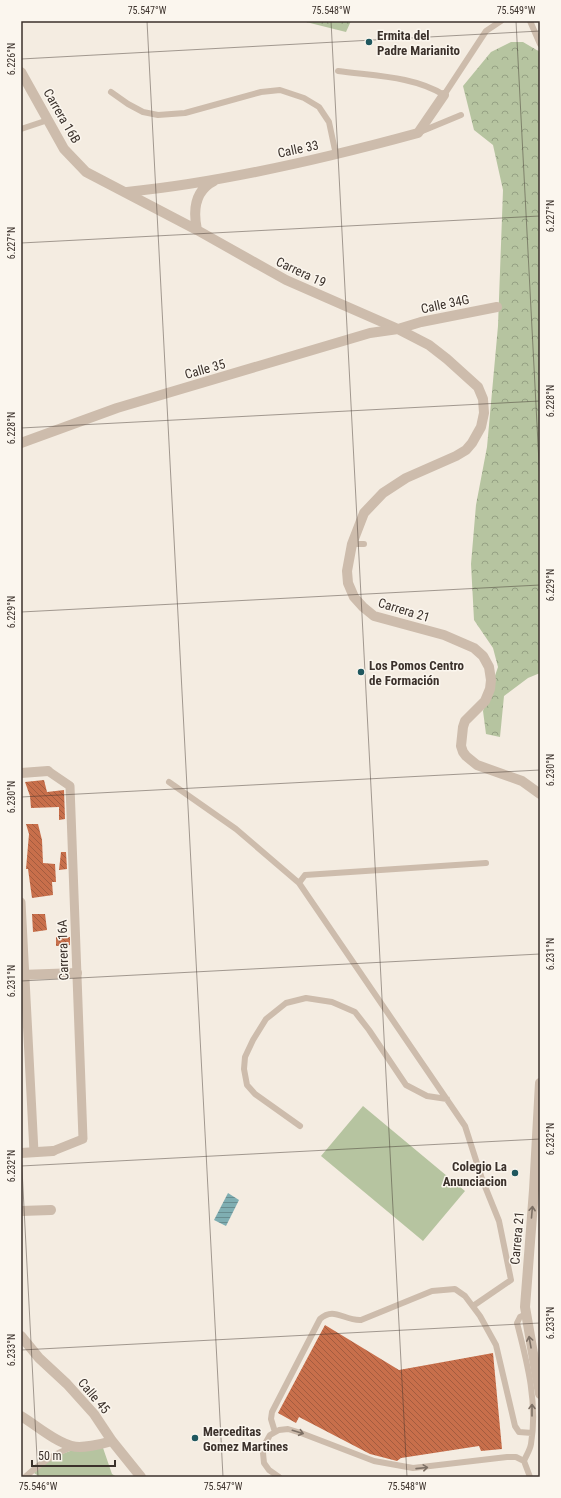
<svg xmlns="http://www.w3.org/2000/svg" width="561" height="1498" font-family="'Roboto Condensed',sans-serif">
  <defs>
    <pattern id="forest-crowns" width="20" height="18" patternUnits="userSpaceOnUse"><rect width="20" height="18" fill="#b6c4a0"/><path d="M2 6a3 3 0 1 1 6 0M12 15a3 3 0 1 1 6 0" fill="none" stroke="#95a083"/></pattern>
    <pattern id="water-rules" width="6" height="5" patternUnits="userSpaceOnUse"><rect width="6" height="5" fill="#7faeb2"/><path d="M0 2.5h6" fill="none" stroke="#698e91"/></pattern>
    <pattern id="building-back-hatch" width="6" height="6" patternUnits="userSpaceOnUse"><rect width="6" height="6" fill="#c86f4b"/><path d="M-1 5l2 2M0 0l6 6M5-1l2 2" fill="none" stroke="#a45c3f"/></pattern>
  </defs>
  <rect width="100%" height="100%" fill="#f4ece1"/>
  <!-- forest -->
  <path fill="url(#forest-crowns)" d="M 302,21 L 351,21 L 346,32 Z
    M 511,42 L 523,42 L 540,52 L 540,673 L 528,678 L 504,696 L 500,737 L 486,734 L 483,711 L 498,667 L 493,648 L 474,620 L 471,564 L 476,505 L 487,447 L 498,326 L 503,190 L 493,145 L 474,130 L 463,86 L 491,52 Z"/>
  <!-- park -->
  <path fill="#b6c4a0" d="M 363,1106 L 465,1191 L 423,1241 L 321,1156 Z
    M 102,1445 L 112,1474 L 117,1477 L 40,1477 L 34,1473 C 57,1452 72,1449 102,1445 Z"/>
  <!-- water -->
  <path fill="url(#water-rules)" d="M 228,1193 L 239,1200 L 226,1226 L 214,1220 Z"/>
  <!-- building -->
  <path fill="url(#building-back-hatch)" d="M 44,780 L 47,792 L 64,790 L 65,819 L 59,820 L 59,807 L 31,808 L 30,796 L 25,782 Z
    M 26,824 L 38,824 L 42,840 L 43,863 L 55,864 L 56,882 L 52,882 L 53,895 L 32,898 L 28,869 L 26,869 L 29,834 Z
    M 61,852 L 66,852 L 67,869 L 59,870 Z
    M 32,914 L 45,914 L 47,930 L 33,932 Z
    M 56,937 L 70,937 L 70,945 L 56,946 Z
    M 325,1325 L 399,1370 L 493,1353 L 502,1449 L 481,1451 L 479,1446 L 401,1458 L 397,1461 L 370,1454 L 299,1417 L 296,1423 L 278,1413 Z"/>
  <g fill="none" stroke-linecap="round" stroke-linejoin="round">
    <!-- service -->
    <path stroke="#cdbcac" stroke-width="6" d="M 530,21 L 540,44
      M 338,71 C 373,76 414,76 444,95 L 486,31 L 501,21
      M 111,92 L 128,104 L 143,112 L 158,115 L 185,113 L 261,92 L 280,90 L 304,98 L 319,107 L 329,122 L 336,155
      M 21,129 L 48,120
      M 420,132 L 461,115
      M 352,544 L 364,544
      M 169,782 L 236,829 L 299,883
      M 300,1126 L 255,1094 L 247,1085 L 244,1069 L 245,1057 L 253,1040 L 266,1019 L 286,1003 L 306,998 L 332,1002 L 355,1012 L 369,1030 L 406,1085 L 427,1096 L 447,1099
      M 473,1306 L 511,1280 L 499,1221 L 482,1179 L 465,1126 L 299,883 L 305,875 L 486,863
      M 275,1432 L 271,1419 L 272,1412 L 320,1319 C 334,1306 344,1321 361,1320 L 432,1291 L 455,1289 L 465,1296 L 480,1316 L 496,1345 L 515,1426 L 519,1432 L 532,1433
      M 524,1461 C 526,1456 530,1450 531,1444 C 538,1403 527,1362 517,1323 L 520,1317 L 526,1314
      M 25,1477 C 40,1464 54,1453 73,1447
      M 279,1477 L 269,1470 L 264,1463 L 263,1453 L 266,1442 L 270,1435 L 279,1430 L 288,1429 L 301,1433 L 374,1461 L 413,1468 L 507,1457 L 516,1457 L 524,1461 L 530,1477"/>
    <!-- pedestrian -->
    <path stroke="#cdbcac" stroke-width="9" d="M 48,771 L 70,786 L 83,1139 L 53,1151
      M 21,902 L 34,1152"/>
    <!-- minor -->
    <path stroke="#cdbcac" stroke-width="10" d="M 21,72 L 64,149 L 86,172 L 197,230 L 286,280 L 398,329 L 421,322 L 497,307
      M 127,192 C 225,182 323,159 418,133 L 444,95
      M 197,230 C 193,211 194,191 214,181
      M 21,773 L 48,771
      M 21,975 L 77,973
      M 21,1153 L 53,1151
      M 21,1211 L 51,1210
      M 21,1336 L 39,1358 L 67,1384 L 94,1414 L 112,1441 L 141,1477
      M 21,1416 C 36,1425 55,1442 72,1446 C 81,1449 102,1444 112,1441"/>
    <!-- tertiary -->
    <path stroke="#cdbcac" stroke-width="10" d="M 21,443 L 117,408 L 370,333 L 398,329 L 429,345 L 447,359 L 478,387 L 483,399 L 484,413 L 481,427 L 472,443 L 466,450 L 456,456 L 406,478 L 383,493 L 364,513 L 352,544 L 347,571 L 348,583 L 354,597 L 363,607 L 374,616 L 444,635 L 474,648 L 483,656 L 489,667 L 491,680 L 490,689 L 485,701 L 465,721 L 463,727 L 461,746 L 463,752 L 466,756 L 477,765 L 522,781 L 540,794
      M 540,1083 L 534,1190 L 525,1307 L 540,1394"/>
  </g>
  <!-- one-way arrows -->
  <defs><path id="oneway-shaft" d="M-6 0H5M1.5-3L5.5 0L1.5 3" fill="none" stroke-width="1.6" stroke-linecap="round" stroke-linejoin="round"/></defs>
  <g stroke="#7d7065">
    <use href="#oneway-shaft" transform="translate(532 1212) rotate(-85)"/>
    <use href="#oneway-shaft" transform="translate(530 1342) rotate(-100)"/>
    <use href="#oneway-shaft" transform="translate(532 1410) rotate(-90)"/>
    <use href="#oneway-shaft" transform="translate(298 1432) rotate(17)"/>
    <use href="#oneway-shaft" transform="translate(422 1468) rotate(-6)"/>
  </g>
  <!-- ticks -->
  <path fill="none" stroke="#3b312b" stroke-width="1" stroke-opacity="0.45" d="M 147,21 L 223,1477M 331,21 L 407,1477M 516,21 L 540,482M 21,59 L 540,31M 21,243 L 540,216M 21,428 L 540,401M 21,612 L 540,585M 21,797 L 540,770M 21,981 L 540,954M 21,1150 L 38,1477M 21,1166 L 540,1139M 21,1350 L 540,1323"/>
  <!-- markers -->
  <g fill="#1f575e" stroke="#fbf6ee" stroke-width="1.5">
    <circle cx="369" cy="42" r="4"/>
    <circle cx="361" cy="672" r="4"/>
    <circle cx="515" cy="1173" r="4"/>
    <circle cx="195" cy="1438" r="4"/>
  </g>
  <g text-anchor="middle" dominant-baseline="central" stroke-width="3" stroke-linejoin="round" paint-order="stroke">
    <!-- poi labels -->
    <g font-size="13" font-weight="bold" fill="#3b312b" stroke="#fbf6ee" text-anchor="start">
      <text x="377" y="35">Ermita del<tspan x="377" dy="15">Padre Marianito</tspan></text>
      <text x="369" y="665">Los Pomos Centro<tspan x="369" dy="15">de Formación</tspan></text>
      <text x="507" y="1166" text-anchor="end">Colegio La<tspan x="507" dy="15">Anunciacion</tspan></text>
      <text x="203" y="1431">Merceditas<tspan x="203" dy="15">Gomez Martines</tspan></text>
    </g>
    <!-- street labels -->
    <g font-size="13" fill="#3b312b" stroke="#fbf6ee">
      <text transform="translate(62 116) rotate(60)">Carrera 16B</text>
      <text transform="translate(298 149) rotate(-12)">Calle 33</text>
      <text transform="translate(301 272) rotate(25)">Carrera 19</text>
      <text transform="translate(445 304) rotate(-12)">Calle 34G</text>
      <text transform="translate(205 369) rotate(-16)">Calle 35</text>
      <text transform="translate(404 610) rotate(17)">Carrera 21</text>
      <text transform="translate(63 950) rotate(-92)">Carrera 16A</text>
      <text transform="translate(517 1238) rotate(-85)">Carrera 21</text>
      <text transform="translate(94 1396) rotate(50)">Calle 45</text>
    </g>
  </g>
  <!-- border -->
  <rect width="561" height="1498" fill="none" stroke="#fbf6ee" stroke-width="44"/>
  <!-- scale -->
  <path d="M32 1460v6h83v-6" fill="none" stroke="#3b312b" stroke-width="2"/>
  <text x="38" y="1460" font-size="12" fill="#3b312b" stroke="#fbf6ee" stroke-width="3" paint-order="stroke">50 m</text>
  <rect x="22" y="22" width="517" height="1454" fill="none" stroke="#3b312b" stroke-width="1.5"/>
  <g font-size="10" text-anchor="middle" fill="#3b312b">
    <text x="147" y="14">75.547°W</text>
    <text x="331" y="14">75.548°W</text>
    <text x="516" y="14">75.549°W</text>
    <text transform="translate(11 59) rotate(-90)" y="4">6.226°N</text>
    <text transform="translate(550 216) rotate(-90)" y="4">6.227°N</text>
    <text transform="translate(11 243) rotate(-90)" y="4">6.227°N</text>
    <text transform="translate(550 401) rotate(-90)" y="4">6.228°N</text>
    <text transform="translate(11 428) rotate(-90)" y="4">6.228°N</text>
    <text transform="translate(550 585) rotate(-90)" y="4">6.229°N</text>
    <text transform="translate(11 612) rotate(-90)" y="4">6.229°N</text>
    <text transform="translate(550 770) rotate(-90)" y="4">6.230°N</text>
    <text transform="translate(11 797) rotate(-90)" y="4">6.230°N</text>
    <text transform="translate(550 954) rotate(-90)" y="4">6.231°N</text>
    <text transform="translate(11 981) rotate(-90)" y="4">6.231°N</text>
    <text transform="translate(550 1139) rotate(-90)" y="4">6.232°N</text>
    <text transform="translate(11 1166) rotate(-90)" y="4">6.232°N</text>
    <text transform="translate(550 1323) rotate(-90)" y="4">6.233°N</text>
    <text transform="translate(11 1350) rotate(-90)" y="4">6.233°N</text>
    <text x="38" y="1490">75.546°W</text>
    <text x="223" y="1490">75.547°W</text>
    <text x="407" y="1490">75.548°W</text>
  </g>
</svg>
